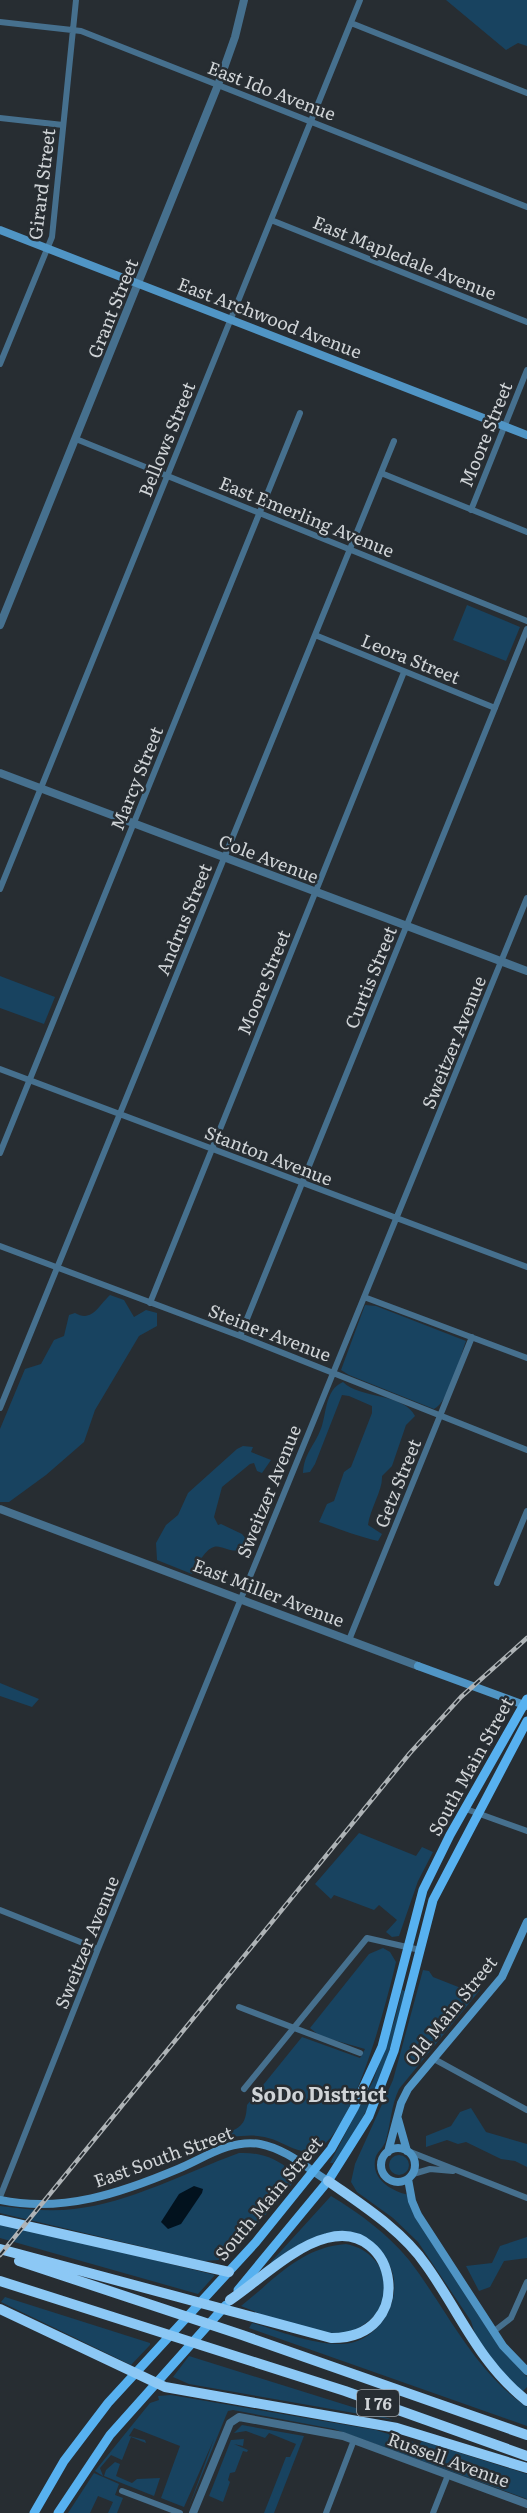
<svg xmlns="http://www.w3.org/2000/svg" width="527" height="2513" font-family="Literata,serif">
  <rect width="100%" height="100%" fill="#272d32"/>
  <!-- green -->
  <path fill="#184360" d="M 446,0 L 527,0 L 527,46 L 518,43 L 506,50 Z
    M 467,605 L 520,627 L 506,661 L 453,640 Z
    M 0,976 L 55,997 L 44,1024 L 0,1008 Z
    M 110,1295 L 124,1300 L 134,1317 L 146,1310 L 157,1313 L 157,1326 L 139,1336 L 95,1410 L 84,1442 L 46,1475 L 9,1502 L 0,1502 L 0,1429 L 25,1369 L 41,1364 L 54,1340 L 64,1336 L 69,1315 L 75,1313 C 92,1323 99,1305 110,1295 Z
    M 365,1305 L 376,1306 L 466,1341 C 460,1357 449,1402 434,1409 L 349,1375 L 341,1370 Z
    M 343,1382 C 360,1399 404,1393 415,1416 L 406,1425 L 392,1466 L 382,1476 C 383,1490 370,1509 368,1525 L 382,1534 L 378,1541 C 356,1536 340,1529 319,1522 L 327,1504 L 334,1501 L 344,1472 L 351,1467 L 372,1413 L 372,1406 L 349,1396 L 342,1395 L 315,1464 L 310,1472 L 303,1473 C 304,1454 314,1446 320,1431 C 327,1415 324,1390 343,1382 Z
    M 243,1446 L 253,1447 L 251,1452 L 271,1460 L 262,1473 L 257,1471 L 254,1463 L 250,1464 L 222,1487 L 214,1517 L 218,1525 L 221,1524 L 242,1534 L 250,1544 L 249,1548 C 218,1560 219,1524 192,1574 L 157,1560 L 156,1543 L 166,1525 L 178,1515 L 188,1493 L 237,1449 Z
    M 0,1683 L 39,1699 L 32,1707 L 0,1696 Z
    M 359,1833 L 416,1856 L 422,1847 L 433,1852 L 418,1881 L 399,1936 L 392,1937 L 386,1932 L 397,1920 L 379,1905 L 374,1910 L 334,1895 L 331,1899 L 315,1884 Z
    M 383,1948 L 390,1952 L 396,1962 C 388,1997 351,2144 312,2151 C 297,2154 282,2141 268,2138 C 255,2134 244,2136 231,2137 L 232,2131 C 245,2125 246,2118 247,2105 L 302,2037 L 360,2058 L 365,2049 L 320,2036 L 310,2028 L 369,1954 Z
    M 423,1970 L 429,1971 L 433,1977 L 471,1992 L 480,1988 L 480,1990 L 399,2089 C 391,2106 391,2122 386,2140 C 384,2147 379,2150 376,2156 C 369,2178 391,2191 409,2195 C 445,2257 477,2326 527,2377 L 527,2387 L 522,2392 L 496,2365 L 476,2337 L 471,2321 L 418,2242 L 393,2218 L 357,2192 L 351,2182 L 355,2164 L 393,2080 Z
    M 402,1990 L 405,1991 C 391,2050 373,2115 333,2163 L 330,2163 L 373,2081 L 395,2019 Z
    M 471,2108 L 486,2132 L 527,2144 L 527,2167 L 515,2161 L 501,2159 L 466,2142 L 458,2144 L 447,2140 L 426,2147 L 426,2136 L 451,2126 L 460,2112 Z
    M 239,2153 C 260,2152 276,2158 291,2171 L 292,2184 L 256,2226 L 219,2260 L 204,2261 L 186,2257 L 0,2213 L 0,2206 C 24,2209 49,2212 74,2209 C 129,2203 187,2172 239,2153 Z
    M389 2165a10 10 0 1 1 20 0a10 10 0 1 1-20 0Z
    M 331,2196 C 359,2213 388,2234 409,2260 C 448,2311 473,2370 527,2407 L 527,2426 L 249,2328 L 252,2323 C 280,2331 312,2345 342,2344 C 386,2342 413,2282 379,2251 C 371,2243 357,2238 347,2233 L 274,2265 L 271,2262 Z
    M 0,2222 L 215,2275 L 198,2294 L 0,2238 Z
    M 527,2237 L 527,2258 L 504,2261 L 490,2287 L 479,2291 L 466,2266 L 492,2263 L 500,2246 Z
    M 346,2244 C 388,2252 400,2302 363,2325 C 358,2328 352,2333 347,2333 C 312,2339 272,2318 241,2306 C 274,2280 301,2247 346,2244 Z
    M 5,2297 L 150,2343 L 150,2345 L 131,2365 L 1,2302 Z
    M 189,2356 L 394,2420 L 189,2384 L 173,2377 Z
    M 171,2395 L 376,2430 L 420,2444 L 422,2441 L 527,2474 L 527,2499 L 334,2429 L 233,2410 L 228,2411 L 225,2418 L 188,2509 L 214,2439 L 184,2507 L 161,2498 L 180,2446 L 134,2428 L 129,2436 L 145,2440 L 146,2443 L 131,2437 L 122,2460 L 111,2455 L 100,2468 L 103,2476 L 95,2471 L 150,2403 L 159,2400 L 158,2396 Z
    M 242,2425 L 304,2436 L 274,2513 L 264,2513 L 286,2457 L 290,2457 L 296,2444 L 269,2433 L 265,2438 L 246,2431 L 234,2433 Z
    M 244,2439 L 243,2446 L 234,2444 L 248,2450 L 247,2452 L 243,2451 L 235,2472 L 230,2473 L 228,2480 L 230,2482 L 223,2502 L 209,2496 L 231,2440 Z
    M 115,2462 L 120,2464 L 116,2476 L 132,2483 L 137,2479 L 160,2478 L 154,2496 L 104,2476 L 106,2470 Z
    M 94,2473 L 119,2484 L 115,2495 L 123,2498 L 117,2513 L 108,2513 L 113,2502 L 98,2496 L 90,2513 L 68,2513 Z"/>
  <!-- water -->
  <path fill="#02121e" d="M 194,2186 L 203,2189 L 202,2193 L 181,2224 L 168,2229 L 161,2222 L 179,2194 Z"/>
  <g fill="none" stroke-linecap="round" stroke-linejoin="round">
    <!-- minor -->
    <path stroke="#46708e" stroke-width="6" d="M 0,22 L 81,31 L 527,207
      M 351,23 L 527,93
      M 0,118 L 63,125
      M 271,220 L 527,322
      M 0,364 L 52,237 L 76,0
      M 76,439 L 527,621
      M 381,473 L 527,532
      M 471,510 L 527,370
      M 315,635 L 495,708
      M 0,889 L 360,0
      M 0,1069 L 527,1267
      M 0,1153 L 300,413
      M 0,1246 L 240,1336 L 527,1450
      M 364,1297 L 527,1358
      M 150,1303 L 404,672
      M 240,1336 L 527,629
      M 0,1408 L 394,441
      M 497,1583 L 527,1511
      M 349,1640 L 472,1337
      M 466,1809 L 527,1831
      M 0,1910 L 98,1949
      M 239,2007 L 360,2053
      M 434,2059 L 527,2110
      M 244,2089 L 367,1938 L 420,1950
      M 408,2151 L 527,2198
      M 413,2174 L 430,2169 L 453,2171
      M 0,2197 L 98,1949 L 527,898
      M 493,2332 L 511,2318 L 527,2282
      M 122,2491 L 180,2513
      M 326,2513 L 354,2440
      M 433,2513 L 448,2475"/>
    <!-- tertiary -->
    <path stroke="#46708e" stroke-width="8" d="M 0,625 L 218,85 L 235,37 L 244,0
      M 0,773 L 527,971
      M 0,1509 L 418,1666
      M 193,2513 L 230,2423 L 239,2417 L 343,2436 L 527,2504"/>
    <!-- secondary -->
    <path stroke="#5095c5" stroke-width="8" d="M 0,230 L 527,435
      M 418,1666 L 527,1706
      M 398,2119 L 407,2151
      M381 2165a17 17 0 1 1 34 0a17 17 0 1 1-34 0Z
      M 388,2152 L 401,2103 L 408,2089 L 502,1977 L 527,1922
      M 408,2179 L 412,2201 L 418,2215 L 503,2346 L 527,2371
      M 0,2200 C 63,2213 121,2193 178,2169 C 204,2158 230,2139 260,2144 C 286,2149 307,2168 328,2181"/>
    <!-- primary -->
    <path stroke="#57b1f0" stroke-width="9" d="M 238,2290 L 328,2181 L 369,2116 L 394,2051 L 433,1900 L 527,1721
      M 34,2513 L 64,2461 L 108,2403 L 256,2242 L 331,2149 L 354,2108 L 382,2047 L 423,1890 L 450,1835 L 527,1699
      M 58,2513 L 110,2435 L 226,2305"/>
    <!-- motorway -->
    <path stroke="#8cc8f5" stroke-width="10" d="M 328,2181 C 362,2205 402,2230 426,2265 C 461,2314 478,2362 527,2401
      M 0,2220 L 229,2272
      M 0,2249 L 331,2338 C 418,2339 398,2219 327,2238 C 294,2246 258,2281 230,2300
      M 19,2261 L 242,2335 L 527,2435
      M 0,2281 L 345,2391 L 527,2456
      M 0,2309 L 165,2387 L 397,2428 L 527,2468"/>
    <defs>
      <path id="rail" d="M 0,2255 L 410,1753 L 461,1697 L 527,1638"/>
    </defs>
    <!-- rail casing -->
    <use href="#rail" stroke="#aeb3b6" stroke-width="4.5"/>
    <!-- rail -->
    <use href="#rail" stroke="#272d32" stroke-width="2" stroke-dasharray="7" stroke-linecap="butt"/>
  </g>
  <g text-anchor="middle" dominant-baseline="central" stroke-width="5" stroke-linejoin="round" paint-order="stroke">
    <!-- shield labels -->
    <rect fill="#272d32" stroke="#9da2a6" stroke-width="1.5" x="357" y="2390" width="42" height="26" rx="4.5"/>
    <g font-size="16" font-weight="bold" fill="#d0d4d7">
      <text x="378" y="2403">I 76</text>
    </g>
    <!-- street labels -->
    <g font-size="18" fill="#d0d4d7" stroke="#272d32">
      <text transform="translate(272 90) rotate(21)">East Ido Avenue</text>
      <text transform="translate(41 184) rotate(-83)">Girard Street</text>
      <text transform="translate(405 257) rotate(22)">East Mapledale Avenue</text>
      <text transform="translate(112 308) rotate(-68)">Grant Street</text>
      <text transform="translate(270 317) rotate(21)">East Archwood Avenue</text>
      <text transform="translate(485 434) rotate(-68)">Moore Street</text>
      <text transform="translate(166 439) rotate(-68)">Bellows Street</text>
      <text transform="translate(307 516) rotate(22)">East Emerling Avenue</text>
      <text transform="translate(411 658) rotate(22)">Leora Street</text>
      <text transform="translate(136 778) rotate(-68)">Marcy Street</text>
      <text transform="translate(269 858) rotate(21)">Cole Avenue</text>
      <text transform="translate(183 919) rotate(-68)">Andrus Street</text>
      <text transform="translate(370 977) rotate(-68)">Curtis Street</text>
      <text transform="translate(263 982) rotate(-68)">Moore Street</text>
      <text transform="translate(453 1042) rotate(-68)">Sweitzer Avenue</text>
      <text transform="translate(269 1155) rotate(21)">Stanton Avenue</text>
      <text transform="translate(270 1332) rotate(21)">Steiner Avenue</text>
      <text transform="translate(397 1483) rotate(-68)">Getz Street</text>
      <text transform="translate(268 1491) rotate(-68)">Sweitzer Avenue</text>
      <text transform="translate(269 1592) rotate(21)">East Miller Avenue</text>
      <text transform="translate(470 1766) rotate(-61)">South Main Street</text>
      <text transform="translate(86 1942) rotate(-68)">Sweitzer Avenue</text>
      <text transform="translate(450 2010) rotate(-51)">Old Main Street</text>
      <text transform="translate(163 2156) rotate(-20)">East South Street</text>
      <text transform="translate(268 2198) rotate(-50)">South Main Street</text>
      <text transform="translate(449 2459) rotate(20)">Russell Avenue</text>
    </g>
    <!-- neighbourhood labels -->
    <g font-size="20" font-weight="bold" fill="#d0d4d7" stroke="#272d32">
      <text x="319" y="2093">SoDo District</text>
    </g>
  </g>
</svg>
